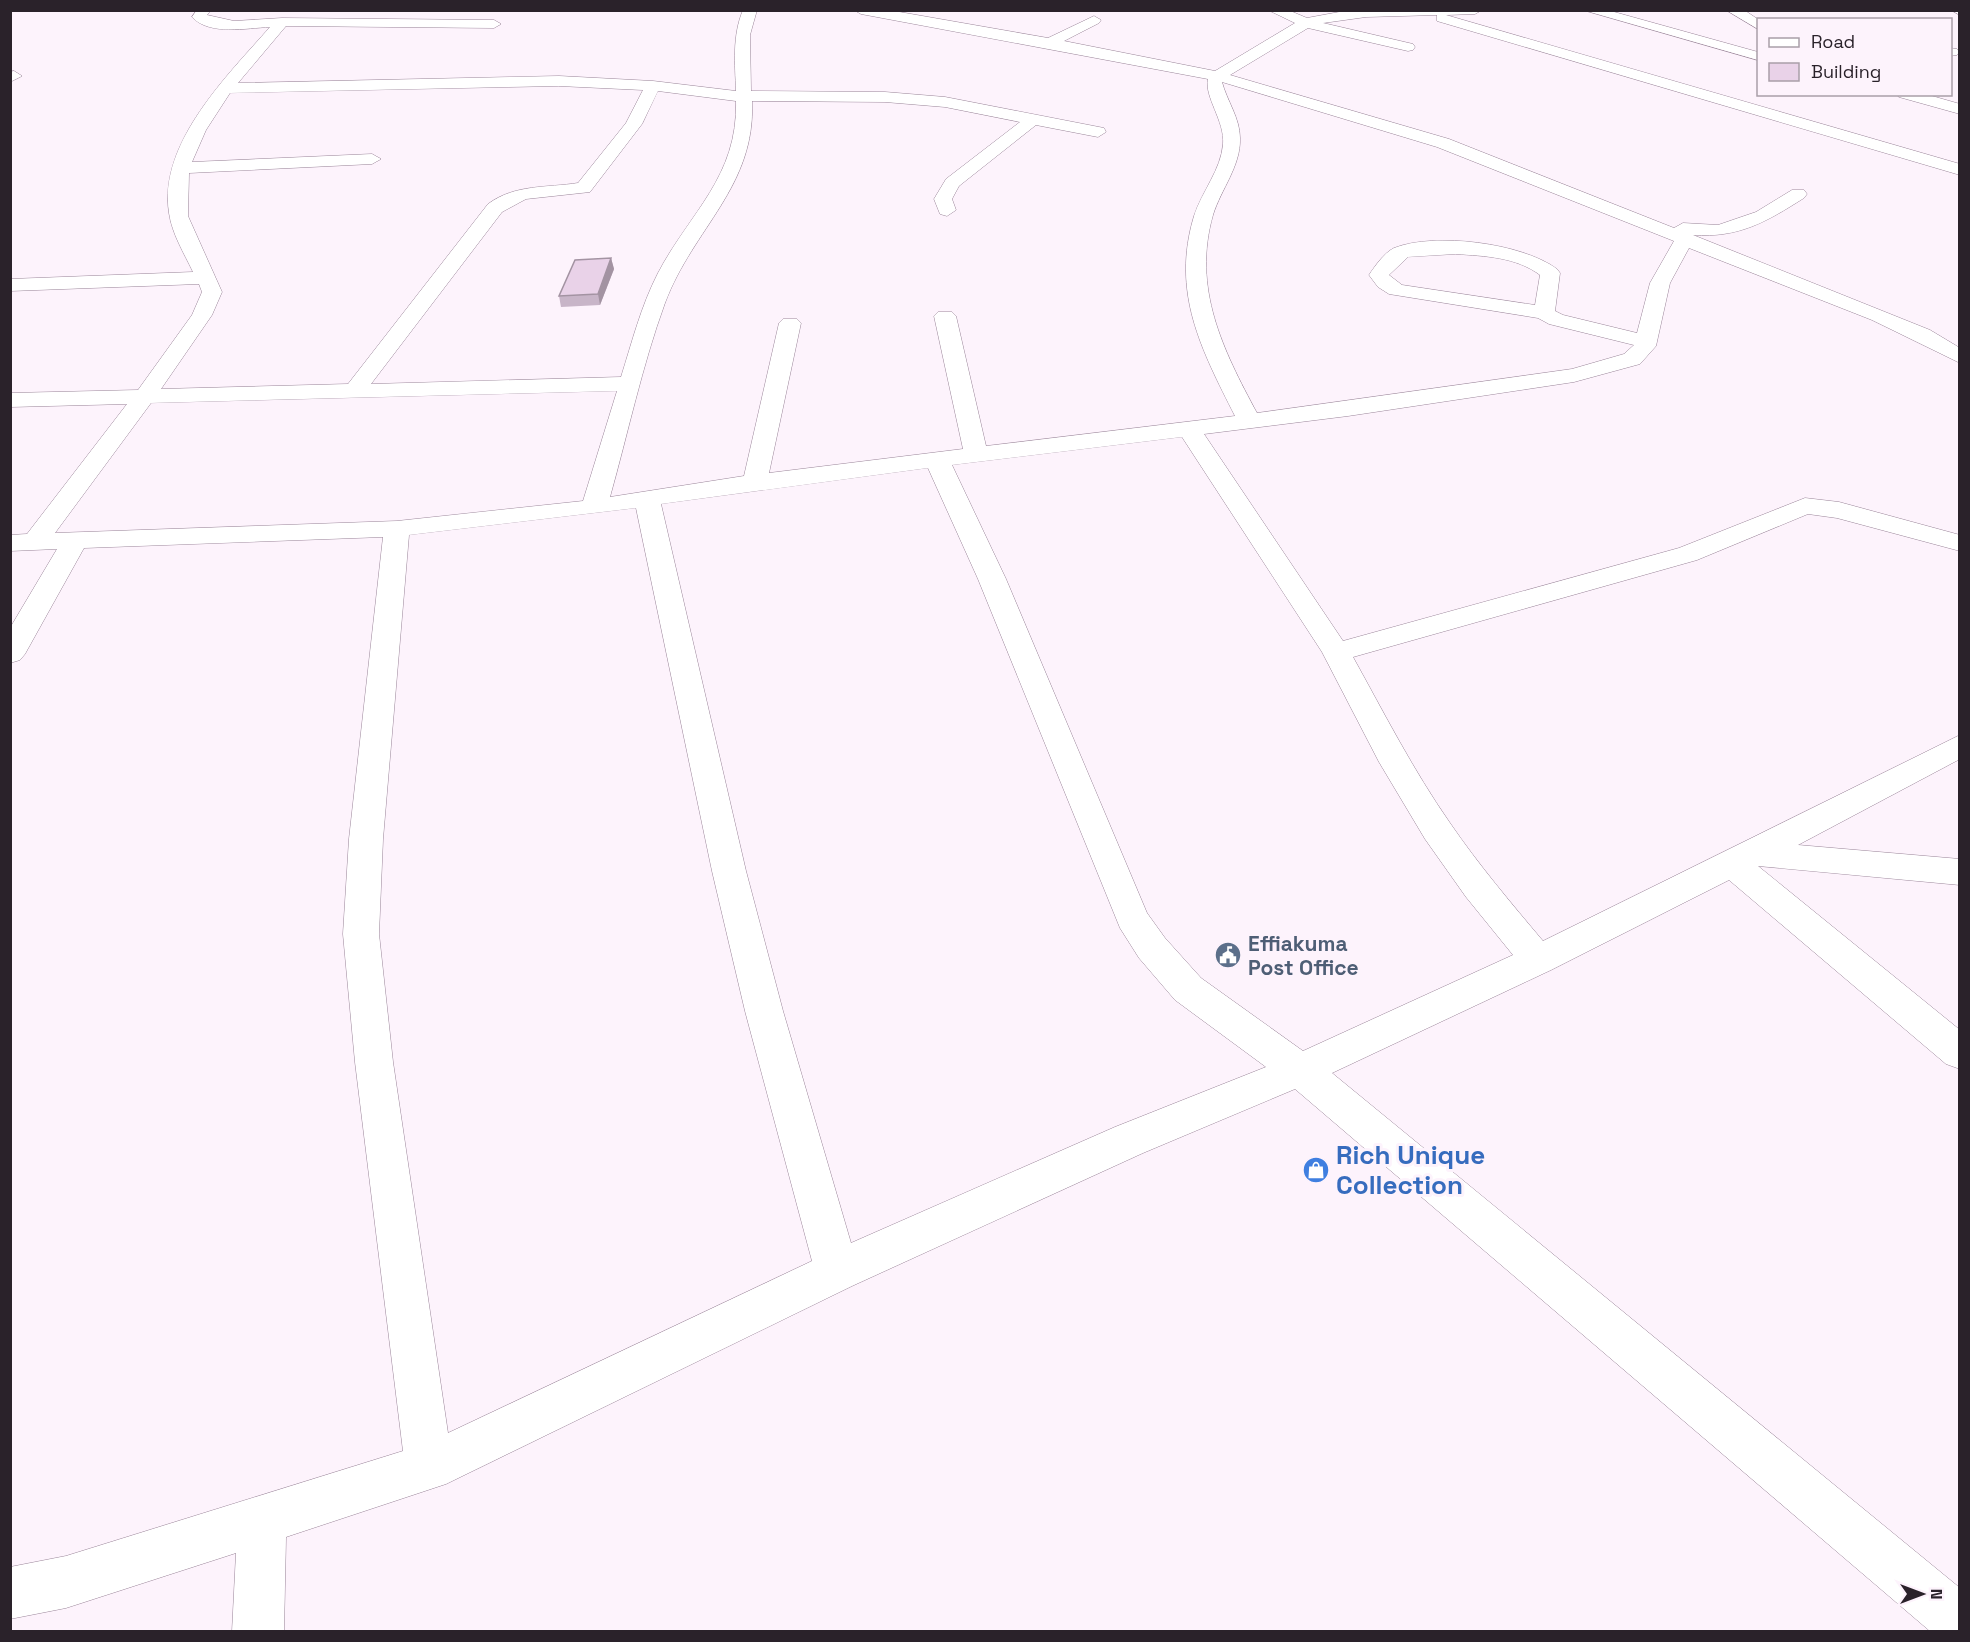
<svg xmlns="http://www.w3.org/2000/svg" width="1970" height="1642" font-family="'Space Grotesk',sans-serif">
  <rect width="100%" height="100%" fill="#fdf3fc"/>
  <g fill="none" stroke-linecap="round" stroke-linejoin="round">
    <defs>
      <path id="minor" d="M 197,10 L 211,10 L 207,15 L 234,21 L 282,18 L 494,20 L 501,24 L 494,28 L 286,26 L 238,83 L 559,76 L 653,81 L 736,91 C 735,64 732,36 743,10 L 757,10 L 750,35 L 751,91 L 885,92 L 945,97 L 1104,128 L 1106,132 L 1098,137 L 1036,125 L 959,186 L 952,199 L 956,210 L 947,216 L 940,214 L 934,199 L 946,179 L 1020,122 L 945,107 L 885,102 L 752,101 C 756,187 693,228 665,303 C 642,366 628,433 610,497 L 744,476 L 779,323 L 783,319 L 797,319 L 801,323 L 769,473 L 963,449 L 934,316 L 938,312 L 952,312 L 956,316 L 986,446 L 1235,416 C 1201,349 1171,292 1194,216 C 1202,191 1221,170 1223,144 C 1225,121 1204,97 1208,79 L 861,14 L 854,10 L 888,10 L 1048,38 L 1094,16 L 1101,20 L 1099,23 L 1064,41 L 1215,71 L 1295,23 L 1268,10 L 1288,10 L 1307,18 L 1350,10 L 1482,10 L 1475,14 L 1446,15 L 1960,164 L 1960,175 L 1437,21 L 1437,15 L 1366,17 L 1323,23 L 1413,44 L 1415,47 L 1413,50 L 1408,51 L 1308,28 L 1230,75 L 1449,139 L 1674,228 L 1683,223 L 1718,225 L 1756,212 L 1792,190 L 1804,190 L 1807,194 L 1804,198 C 1766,222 1739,238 1693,235 L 1930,330 L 1960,348 L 1960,363 L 1872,320 L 1689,248 L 1670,283 L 1656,346 L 1640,364 L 1574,382 L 1348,416 L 1204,434 L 1343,641 L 1679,548 L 1805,498 L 1839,502 L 1960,535 L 1960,551 L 1837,518 L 1808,514 L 1697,560 L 1353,657 C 1384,713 1413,770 1450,823 C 1478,864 1511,903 1543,941 L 1960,735 L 1960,759 L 1798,845 L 1960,859 L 1960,885 L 1758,866 L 1960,1030 L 1960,1069 L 1946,1064 L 1729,880 L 1551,970 L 1332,1073 L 1960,1588 L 1960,1632 L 1931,1632 L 1295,1089 L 1143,1153 L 852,1286 L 446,1484 L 286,1537 L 284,1632 L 232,1632 L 236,1553 L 66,1608 L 10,1619 L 10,1567 L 66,1556 L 403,1451 L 355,1062 L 343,934 L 349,839 L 383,537 L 84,548 L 25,654 L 20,660 L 10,663 L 10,628 L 57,549 L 10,551 L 10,535 L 27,534 L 127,404 L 10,407 L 10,393 L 138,390 L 192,315 L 202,292 L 199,284 L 10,291 L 10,279 L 193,272 C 184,253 172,234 169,213 C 158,143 228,75 270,27 C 247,28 209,36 192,17 ZM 1222,82 L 1437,147 L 1674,241 L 1650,283 L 1637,333 L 1563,315 L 1555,311 L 1560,273 L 1557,269 C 1522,243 1435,232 1394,248 C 1384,253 1375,266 1369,275 L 1378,287 L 1389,294 L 1538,318 L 1549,324 L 1634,345 L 1624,354 L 1572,369 L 1257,413 C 1223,350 1192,288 1213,215 C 1221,189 1241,166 1240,138 C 1240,118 1227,101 1222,82 ZM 559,86 L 643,90 L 626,123 L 578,183 C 547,188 515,184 488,204 L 348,384 L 161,389 L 212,315 L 222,292 L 188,216 L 189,173 L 372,164 L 381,159 L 372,154 L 192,162 L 206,130 L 230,93 ZM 658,91 L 736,101 C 738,177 690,212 658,273 C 641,306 632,342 621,377 L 371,384 L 502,212 L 526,199 L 590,192 L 642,124 ZM 1456,254 C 1485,256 1516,257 1540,275 L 1535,305 L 1402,285 L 1389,275 L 1408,257 ZM 617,391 L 583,501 L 397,521 L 55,533 L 151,403 ZM 1182,437 L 1322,652 L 1379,762 L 1425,839 L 1466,897 L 1513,955 L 1303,1051 L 1201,978 L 1165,938 L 1147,913 L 1006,579 L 952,465 ZM 928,468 L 978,579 L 1120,928 L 1139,958 L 1175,1000 L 1266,1067 L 1115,1127 L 851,1243 L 783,1011 L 746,871 L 661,504 ZM 636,508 L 712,871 L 745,1011 L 812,1261 L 448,1433 L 393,1062 L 379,934 L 383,839 L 409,535 Z
        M 1583,10 L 1607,10 L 1758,52 L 1758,60 Z
        M 1726,10 L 1744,10 L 1759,20 L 1758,29 Z
        M 1951,10 L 1960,10 L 1960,15 Z
        M 1950,48 L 1957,49 L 1959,52 L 1957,55 L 1950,56 Z
        M 14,71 L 22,76 L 10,82 L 10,72 Z
        M 1897,94 L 1925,94 L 1960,104 L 1960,114 L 1899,97 Z"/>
    </defs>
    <!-- minor casing -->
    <use href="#minor" stroke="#9a8599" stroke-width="1"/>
    <!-- minor -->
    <use href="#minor" fill="#fff" fill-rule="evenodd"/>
  </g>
  <!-- wall -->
  <path fill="#c8b5c8" d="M 611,258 L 614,269 L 600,305 L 561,307 L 559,296 Z"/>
  <!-- shaded-wall -->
  <path fill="#a393a2" d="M 611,258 L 614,269 L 600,305 L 598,294 Z"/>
  <!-- building -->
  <path fill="#e9d2e8" stroke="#a393a2" stroke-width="1.5" d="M 611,258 L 598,294 L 559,296 L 575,260 Z"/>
  <!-- icons -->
  <defs>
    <symbol id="civic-disc" viewBox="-11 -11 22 22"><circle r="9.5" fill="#5c6f8a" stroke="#fdf3fc"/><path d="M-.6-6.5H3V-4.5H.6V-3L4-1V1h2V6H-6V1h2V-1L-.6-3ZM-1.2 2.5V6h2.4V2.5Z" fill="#fff"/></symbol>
    <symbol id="shop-disc" viewBox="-11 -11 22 22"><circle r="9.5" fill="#3f7fe0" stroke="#fdf3fc"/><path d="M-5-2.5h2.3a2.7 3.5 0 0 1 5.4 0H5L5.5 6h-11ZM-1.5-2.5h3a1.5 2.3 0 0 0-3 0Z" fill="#fff"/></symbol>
  </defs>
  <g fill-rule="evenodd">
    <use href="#civic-disc" x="1213" y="940" width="30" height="30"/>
    <use href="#shop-disc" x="1301" y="1155" width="30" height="30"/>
  </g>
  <g text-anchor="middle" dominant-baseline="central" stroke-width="6" stroke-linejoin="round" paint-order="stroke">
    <!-- service labels -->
    <g font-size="21" font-weight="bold" fill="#4e5e75" stroke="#fdf3fc" text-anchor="start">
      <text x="1248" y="943">Effiakuma<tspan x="1248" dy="24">Post Office</tspan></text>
    </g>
    <!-- near-shop labels -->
    <g font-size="26" font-weight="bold" fill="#366cbe" stroke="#fdf3fc" text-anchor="start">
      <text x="1336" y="1155">Rich Unique<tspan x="1336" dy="30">Collection</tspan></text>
    </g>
  </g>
  <!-- border -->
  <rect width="1970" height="1642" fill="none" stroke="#2a222a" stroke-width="24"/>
  <!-- legend -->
  <rect x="1757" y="18" width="195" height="78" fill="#fdf3fc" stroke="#a99fa8" stroke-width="1.5"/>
  <rect x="1769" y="38" width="30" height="9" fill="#ffffff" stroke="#a99fa8" stroke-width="1.5"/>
  <text x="1811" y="48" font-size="18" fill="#2a222a">Road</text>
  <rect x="1769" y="63" width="30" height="18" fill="#e9d2e8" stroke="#a99fa8" stroke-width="1.5"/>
  <text x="1811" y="78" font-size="18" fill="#2a222a">Building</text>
  <!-- north arrow -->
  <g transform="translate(1922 1594) rotate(90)" stroke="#fdf3fc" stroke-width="4.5" paint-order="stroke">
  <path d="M0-4.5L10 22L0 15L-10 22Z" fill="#2a222a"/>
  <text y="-9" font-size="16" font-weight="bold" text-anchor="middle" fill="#2a222a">N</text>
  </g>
</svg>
